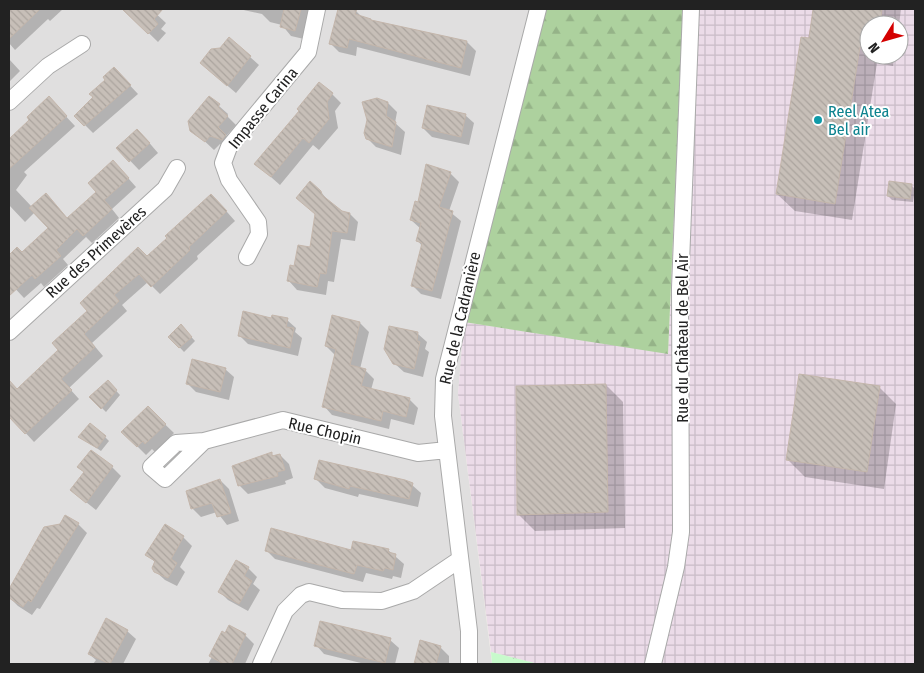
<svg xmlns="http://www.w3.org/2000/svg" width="924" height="673" font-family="'Fira Sans Condensed',sans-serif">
  <defs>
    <pattern id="industrial-grid" width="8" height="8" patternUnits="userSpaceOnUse" patternTransform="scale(1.25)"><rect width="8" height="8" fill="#ebdbe8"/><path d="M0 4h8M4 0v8" fill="none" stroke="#c9bcc7"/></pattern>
    <pattern id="forest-firs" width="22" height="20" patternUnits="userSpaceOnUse" patternTransform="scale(1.25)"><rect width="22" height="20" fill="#add19e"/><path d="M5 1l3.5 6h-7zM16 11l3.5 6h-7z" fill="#95b388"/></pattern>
    <pattern id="park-tufts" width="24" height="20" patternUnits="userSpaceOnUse" patternTransform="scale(1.25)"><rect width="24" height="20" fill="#c8facc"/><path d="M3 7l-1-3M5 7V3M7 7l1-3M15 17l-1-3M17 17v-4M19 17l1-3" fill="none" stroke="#acd6af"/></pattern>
    <pattern id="building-back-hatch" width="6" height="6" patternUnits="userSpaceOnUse" patternTransform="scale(1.25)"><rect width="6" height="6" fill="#c7bfb8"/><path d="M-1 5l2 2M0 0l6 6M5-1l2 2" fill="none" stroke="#aba49e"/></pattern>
  </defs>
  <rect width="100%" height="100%" fill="#f2efe9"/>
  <!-- residential -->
  <path fill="#e0dfdf" d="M 9,9 L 546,9 L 464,322 L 458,394 L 492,664 L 9,664 Z"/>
  <!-- industrial -->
  <path fill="url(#industrial-grid)" fill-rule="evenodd" d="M 683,9 L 915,9 L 915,664 L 538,664 L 491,652 L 458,394 L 464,322 L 668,353 ZM 869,25 L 899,25 L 899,55 L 869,55 Z"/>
  <!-- forest -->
  <path fill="url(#forest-firs)" d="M 546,9 L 683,9 L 668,354 L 464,322 Z"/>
  <!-- park -->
  <path fill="url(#park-tufts)" d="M 491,652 L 538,664 L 492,664 Z"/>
  <!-- shadow -->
  <path fill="#0003" d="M 9,9 L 27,9 L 30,12 L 30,9 L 63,9 L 50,21 L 48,19 L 15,50 L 9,43 Z
    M 124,9 L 151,9 L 166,23 L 161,29 L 166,33 L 158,42 Z
    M 239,9 L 311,9 L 304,39 L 291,36 L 282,25 L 270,22 L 262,14 Z
    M 339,9 L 356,11 L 362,17 L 373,22 L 467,42 L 476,51 L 470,76 L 357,47 L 356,56 L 339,52 L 331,44 Z
    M 814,9 L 901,9 L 899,25 L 869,25 L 869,55 L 895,55 L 893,66 L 877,63 L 852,220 L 795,211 L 777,194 Z
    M 250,57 L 259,65 L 236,93 L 201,63 Z
    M 9,59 L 20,71 L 9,82 Z
    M 122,77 L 138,94 L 93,133 L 85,125 Z
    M 332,94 L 341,103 L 335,111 L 338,128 L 319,150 L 313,145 L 280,185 L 255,163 Z
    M 210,98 L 228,114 L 227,116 L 236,125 L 226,136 L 234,145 L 231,148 L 220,144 L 214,150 L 198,135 Z
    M 388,103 L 397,112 L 395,123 L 405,132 L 401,155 L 376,147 L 367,138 Z
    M 57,107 L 75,126 L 24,172 L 27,175 L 16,190 L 32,207 L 68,219 L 121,170 L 136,187 L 112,209 L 119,218 L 92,243 L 86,237 L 63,259 L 68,265 L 44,287 L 41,283 L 24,298 L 9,282 L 9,257 L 17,249 L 22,254 L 49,229 L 35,212 L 25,222 L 9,205 L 9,141 L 31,120 Z
    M 465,115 L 474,123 L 469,145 L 432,137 L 423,128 Z
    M 146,139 L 158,153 L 139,170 L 118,148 Z
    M 450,173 L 459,182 L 449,211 L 461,221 L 441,299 L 421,294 L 413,286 L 422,246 L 418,241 L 421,229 L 411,220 L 419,204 Z
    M 911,185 L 915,189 L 913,202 L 892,200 L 888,196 Z
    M 321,192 L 330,203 L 341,212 L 350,214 L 358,222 L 355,241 L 341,239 L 334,282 L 328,281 L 326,295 L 297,290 L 289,281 L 296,267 L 311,248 Z
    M 220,204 L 235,221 L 197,256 L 198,259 L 160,294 L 148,282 L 122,305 L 127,311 L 92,343 L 103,356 L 69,388 L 79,399 L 34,442 L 9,415 L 9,397 L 60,350 L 147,258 Z
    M 272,320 L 287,320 L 296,328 L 295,332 L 302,338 L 298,356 L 248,344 L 239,335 Z
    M 360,323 L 369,332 L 360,369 L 365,370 L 374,379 L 371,390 L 410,400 L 418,408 L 414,425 L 391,419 L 389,429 L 332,415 L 324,406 L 335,355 L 326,346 Z
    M 390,327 L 418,334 L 427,342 L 425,349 L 429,352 L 423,377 L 404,372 L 394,363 Z
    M 185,330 L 195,341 L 184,352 L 170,337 Z
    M 225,369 L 234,377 L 229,400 L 196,392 L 187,383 Z
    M 108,382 L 120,395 L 106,412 L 91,397 Z
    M 606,385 L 623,402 L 625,528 L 535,531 L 518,514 Z
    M 879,387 L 896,404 L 884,489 L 805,477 L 788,460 Z
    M 148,408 L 174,433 L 155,452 L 152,449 L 146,455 L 123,432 Z
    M 80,437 L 105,437 L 109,441 L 101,451 Z
    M 271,454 L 274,456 L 280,455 L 289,464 L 293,478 L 285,481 L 286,484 L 248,494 L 239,485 Z
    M 112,467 L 121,476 L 96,510 L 81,498 Z
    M 316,479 L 412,485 L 421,493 L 418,507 L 359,494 L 358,497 L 325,488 Z
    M 220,480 L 229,489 L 239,521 L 227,525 L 217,512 L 201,517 L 192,508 Z
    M 78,524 L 87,533 L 40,609 L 37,608 L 32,615 L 18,606 L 9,597 L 13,591 Z
    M 166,526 L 183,537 L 192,546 L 180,567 L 185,572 L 177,586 L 165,580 L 155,571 L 156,563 L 146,554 Z
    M 388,550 L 404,564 L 401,578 L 393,576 L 392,579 L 366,573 L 363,582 L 275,559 L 267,551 Z
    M 248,568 L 257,577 L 253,584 L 260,590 L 248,611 L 228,600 L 219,591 Z
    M 127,631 L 136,639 L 123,664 L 93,664 L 96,660 L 89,654 Z
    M 245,635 L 254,644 L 245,664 L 208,664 L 212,657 Z
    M 390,640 L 399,648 L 395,664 L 365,664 L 324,654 L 316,645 Z
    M 421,642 L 440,647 L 449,656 L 449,664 L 415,664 Z"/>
  <!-- building -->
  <path fill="url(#building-back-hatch)" stroke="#c4b6ab" d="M 9,9 L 40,9 L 9,39 Z
    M 122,9 L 163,9 L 154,19 L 158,24 L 148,34 Z
    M 284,9 L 301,9 L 295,31 L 280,27 Z
    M 338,9 L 357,9 L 355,14 L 371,19 L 371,20 L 467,41 L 461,68 L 349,39 L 347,48 L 329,44 Z
    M 813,9 L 882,9 L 880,25 L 869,25 L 869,48 L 860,47 L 835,204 L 776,194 L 801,37 L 809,38 Z
    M 229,37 L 251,56 L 227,86 L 200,63 L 211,49 L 220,48 Z
    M 114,67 L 131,85 L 84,126 L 74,116 L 93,97 L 89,94 L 105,80 L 103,77 Z
    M 319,82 L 333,93 L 327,102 L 329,119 L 309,143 L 303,138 L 271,177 L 254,164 L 299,111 L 297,109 Z
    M 49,96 L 67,116 L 9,169 L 9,139 L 29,120 L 27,117 Z
    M 209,96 L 220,104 L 218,107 L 228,116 L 218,127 L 226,135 L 222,140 L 210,136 L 205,142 L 190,131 L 188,121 Z
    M 377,98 L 388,102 L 386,116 L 396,122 L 392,147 L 366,139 L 364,133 L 367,120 L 362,102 Z
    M 427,105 L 466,114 L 461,137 L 422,128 Z
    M 137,129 L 150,143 L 129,162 L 116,148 Z
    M 113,160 L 129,178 L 104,200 L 112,209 L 83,236 L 77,229 L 56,250 L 61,256 L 35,279 L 32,275 L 9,296 L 9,255 L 17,247 L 22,252 L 48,228 L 29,208 L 46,193 L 67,218 L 96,192 L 88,183 Z
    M 426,164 L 451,172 L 439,207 L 453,211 L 432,291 L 411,286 L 422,243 L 416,241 L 421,223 L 410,220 L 415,201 L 418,202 Z
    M 310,181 L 321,191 L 322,195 L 342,211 L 350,213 L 347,233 L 332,231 L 326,274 L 320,273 L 317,287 L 287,281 L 290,265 L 294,266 L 298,245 L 310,247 L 315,214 L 296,198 Z
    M 889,181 L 912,184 L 910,199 L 887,196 Z
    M 211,194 L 227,211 L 189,247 L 190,250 L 151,287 L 139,274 L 114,295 L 119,301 L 84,334 L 95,347 L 61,379 L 72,390 L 25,434 L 9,417 L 9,380 L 17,389 L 58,350 L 52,343 L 87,311 L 80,303 L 138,247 L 147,256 L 167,238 L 165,236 Z
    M 243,311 L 271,318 L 272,315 L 288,318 L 286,327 L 294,328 L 290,348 L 238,336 Z
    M 332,315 L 360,322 L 350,365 L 366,369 L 361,386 L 410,398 L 406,417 L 383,411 L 381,421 L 322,407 L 336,349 L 325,346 Z
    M 181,324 L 192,337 L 179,348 L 168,337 Z
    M 389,326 L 418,332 L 417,341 L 420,342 L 414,369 L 393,364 L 384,349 Z
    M 192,359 L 226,368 L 220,392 L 186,384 Z
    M 799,374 L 880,386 L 867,472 L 786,460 Z
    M 108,380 L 117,390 L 101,409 L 89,397 Z
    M 606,384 L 608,512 L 517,515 L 516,386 Z
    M 148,406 L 166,424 L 145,444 L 143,441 L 137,447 L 121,432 Z
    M 90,423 L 106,436 L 97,448 L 78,437 Z
    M 91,450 L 113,466 L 86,503 L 70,490 L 84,472 L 77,467 Z
    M 272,452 L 272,456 L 280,454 L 285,470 L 277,472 L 278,476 L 238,486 L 232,466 Z
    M 319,460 L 405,480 L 413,483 L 409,499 L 350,486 L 349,489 L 314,479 Z
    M 220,479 L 231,513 L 217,517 L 212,503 L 191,509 L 186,491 Z
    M 65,515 L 79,523 L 31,602 L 28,600 L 23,607 L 9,598 L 9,589 L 44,527 L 60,524 Z
    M 165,524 L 184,536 L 171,559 L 177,563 L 168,578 L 154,572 L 152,568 L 155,561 L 145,555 Z
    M 271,528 L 351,550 L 353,541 L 389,549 L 388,552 L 396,554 L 393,570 L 385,568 L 383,571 L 357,565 L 354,574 L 265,551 Z
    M 236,560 L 249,567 L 244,576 L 252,581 L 239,604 L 218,592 Z
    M 106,618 L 128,630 L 110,664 L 88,654 Z
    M 320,621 L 391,638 L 385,663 L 314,646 Z
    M 229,625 L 246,634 L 232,664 L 224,664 L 209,656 L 222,631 L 225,633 Z
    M 420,640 L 441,646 L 436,664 L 414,664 Z"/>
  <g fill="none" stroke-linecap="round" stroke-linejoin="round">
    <defs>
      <path id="minor" d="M 9,102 L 48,66 L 82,44
        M 247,257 L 259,234 L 258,222 L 229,180 L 223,163 L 229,147 L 308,52 L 317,9
        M 9,332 L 165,189 L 177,168
        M 204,441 L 165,479 L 151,467 L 176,443 L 204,441 L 283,420 L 418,453 L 447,450
        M 261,664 L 285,611 L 301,595 L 309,592 L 342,600 L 382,601 L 413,591 L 459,560
        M 469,664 L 469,631 L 443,416 L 444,379 L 538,9
        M 653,664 L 676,567 L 681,532 L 680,288 L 691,9"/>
    </defs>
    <!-- minor casing -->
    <use href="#minor" stroke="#a9a9a9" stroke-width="18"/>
    <!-- minor -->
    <use href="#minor" stroke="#fff" stroke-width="16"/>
  </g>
  <!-- markers -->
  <circle fill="#0f9aa8" stroke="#fff" stroke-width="2" cx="818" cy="120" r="5"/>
  <g text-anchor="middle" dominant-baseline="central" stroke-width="4" stroke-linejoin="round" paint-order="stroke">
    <!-- street labels -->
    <g font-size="16" fill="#222" stroke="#fff">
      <text transform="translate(263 108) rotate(-51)">Impasse Carina</text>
      <text transform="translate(96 252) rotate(-42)">Rue des Primevères</text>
      <text transform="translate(460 318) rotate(-77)">Rue de la Cadranière</text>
      <text transform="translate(682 338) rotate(-90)">Rue du Château de Bel Air</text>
      <text transform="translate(325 431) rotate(13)">Rue Chopin</text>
    </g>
    <!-- culture labels -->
    <g font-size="16" fill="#0d838f" stroke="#fff" text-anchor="start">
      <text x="828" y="111">Reel Atea<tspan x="828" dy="18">Bel air</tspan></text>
    </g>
  </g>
  <!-- border -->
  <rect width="924" height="673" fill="none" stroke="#222222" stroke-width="20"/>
  <!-- north arrow -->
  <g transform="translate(884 40) rotate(233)"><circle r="24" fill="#ffffff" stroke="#a7a7a7"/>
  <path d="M0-4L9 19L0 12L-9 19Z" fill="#d40000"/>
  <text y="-8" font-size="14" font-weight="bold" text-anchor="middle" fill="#222222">N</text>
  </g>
</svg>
